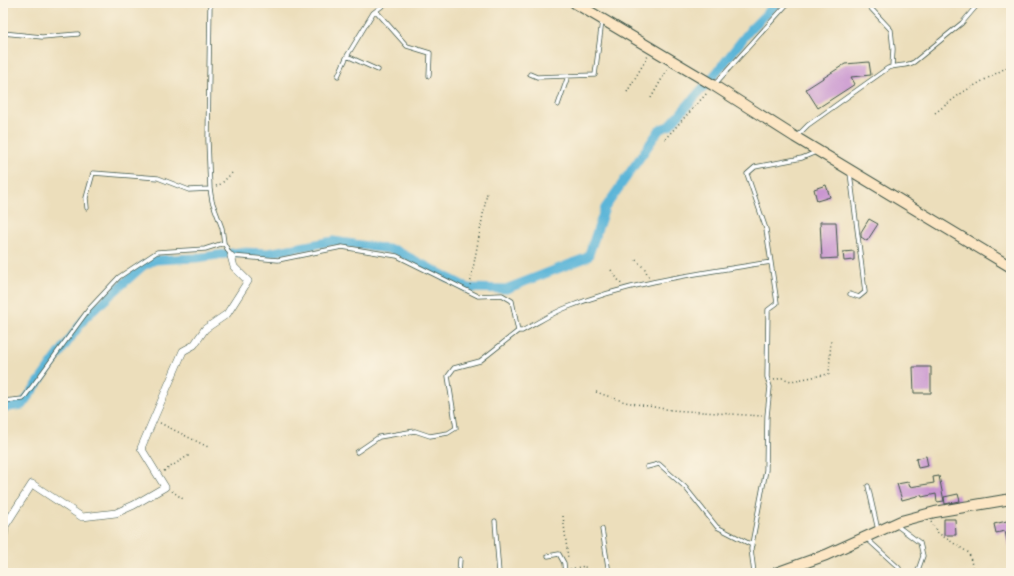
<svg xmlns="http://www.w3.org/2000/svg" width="1014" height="576" font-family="Vollkorn,serif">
  <rect width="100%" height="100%" fill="#fcf5e5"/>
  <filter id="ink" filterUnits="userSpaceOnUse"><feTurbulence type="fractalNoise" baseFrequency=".025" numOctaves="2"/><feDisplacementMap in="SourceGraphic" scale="8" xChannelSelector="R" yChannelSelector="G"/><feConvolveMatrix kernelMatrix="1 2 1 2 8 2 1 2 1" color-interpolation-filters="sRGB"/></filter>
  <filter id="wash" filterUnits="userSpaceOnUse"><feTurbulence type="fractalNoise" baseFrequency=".012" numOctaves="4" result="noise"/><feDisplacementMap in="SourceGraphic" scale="16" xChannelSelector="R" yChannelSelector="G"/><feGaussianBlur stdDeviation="0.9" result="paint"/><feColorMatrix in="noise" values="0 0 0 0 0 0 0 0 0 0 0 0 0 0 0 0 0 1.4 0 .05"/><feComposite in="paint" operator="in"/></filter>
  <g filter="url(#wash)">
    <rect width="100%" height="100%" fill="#ecdebb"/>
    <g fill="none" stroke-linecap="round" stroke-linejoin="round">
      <!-- canal -->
      <path stroke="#5bb5d8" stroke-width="9" d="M 3,408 L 22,405 L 85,318 L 143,266 L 155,260 L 196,258 L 240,252 L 268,253 L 333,241 L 395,250 L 468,288 L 506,289 L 588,257 L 605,208 L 660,129 L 669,126 L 717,72 L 750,30 L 777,3"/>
    </g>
    <g id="blocks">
      <!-- building -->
      <path fill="#c996d0" d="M 869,62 L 871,75 L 851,77 L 855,84 L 818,108 L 806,89 L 845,64 Z
        M 826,185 L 830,197 L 817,201 L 814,189 Z
        M 869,219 L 878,224 L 867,241 L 861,237 L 861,232 Z
        M 820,222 L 836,222 L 838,258 L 822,259 Z
        M 854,251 L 854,260 L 844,261 L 843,252 Z
        M 913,367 L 931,367 L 931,393 L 914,393 Z
        M 926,456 L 928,466 L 918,468 L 916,459 Z
        M 939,476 L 944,501 L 937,502 L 936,494 L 922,497 L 921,495 L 902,500 L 897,484 L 908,482 L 910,487 L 934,483 L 933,477 Z
        M 958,494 L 960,501 L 945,504 L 944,497 Z
        M 944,519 L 955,519 L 956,535 L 944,535 Z
        M 1011,520 L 1011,545 L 1008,545 L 1005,531 L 996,533 L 994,524 Z"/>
    </g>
  </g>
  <g filter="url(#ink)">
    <use href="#blocks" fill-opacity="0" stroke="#3e5548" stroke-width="1"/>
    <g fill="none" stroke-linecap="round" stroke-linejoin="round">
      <defs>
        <path id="lane" d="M 210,3 L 208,140 L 210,189 L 212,201 L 222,228 L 224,243 L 231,256 L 278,260 L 342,247 L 397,256 L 478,296 L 502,295 L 512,301 L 518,331 L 522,331 C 537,323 552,313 568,307 C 633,281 702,273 771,262
          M 866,3 L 891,30 L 893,49 L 892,67
          M 376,11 L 407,46 L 430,53 L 429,76
          M 3,33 L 42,37 L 78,34
          M 347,56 L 378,70
          M 530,74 L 537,77 L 595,75 L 602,21
          M 338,76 L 347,56 L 373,13 L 386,3
          M 715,84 L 788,3
          M 558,105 L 568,76
          M 796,137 L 808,125 L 888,68 C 898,64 905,67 914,62 L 962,23 L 979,3
          M 850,173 L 865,292 L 859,297 L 850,294
          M 87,208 L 86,198 L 93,173 L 158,178 L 189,190 L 210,189
          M 3,401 L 23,399 L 89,309 L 119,277 L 157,252 L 205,249 L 224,243
          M 357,452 L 379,437 L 415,431 L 430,436 L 448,433 L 456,428 L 448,376 L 454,368 L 480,361 L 518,331
          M 647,467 L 659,464 L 685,487 L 717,527 L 752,545
          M 868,486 L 878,530
          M 495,521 L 499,573
          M 896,525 L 920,543 L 923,556 L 917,573
          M 602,529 L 609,573
          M 866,538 L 899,568
          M 548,556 L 559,554 L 564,563 L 565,573
          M 459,573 L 460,559
          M 754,573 L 751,549 L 766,470 L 767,416 L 770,387 L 767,377 L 768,310 L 777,303 L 766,229 L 747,174 L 755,167 L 802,158 L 816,152"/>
        <path id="street" d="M 3,548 L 5,526 L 32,484 L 82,517 L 116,513 L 134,505 L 165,487 L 141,448 L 183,351 L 194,345 L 205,329 L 227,314 L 248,281 L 234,267 L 231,256"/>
        <path id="secondary" d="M 575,3 L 713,85 L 795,137 L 1011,267
          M 776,573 L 826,555 L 901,521 L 935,512 L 1011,499"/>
      </defs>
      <!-- lane casing -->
      <use href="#lane" stroke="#3e5548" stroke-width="5"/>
      <!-- street casing -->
      <use href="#street" stroke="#3e5548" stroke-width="8"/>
      <!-- secondary casing -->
      <use href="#secondary" stroke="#3e5548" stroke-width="12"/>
      <!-- path -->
      <path stroke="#3e5548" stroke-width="1.5" stroke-dasharray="1 3" stroke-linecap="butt" d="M 627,92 L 648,56
        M 651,98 L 668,68
        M 935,113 L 963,92 L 1011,65
        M 665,139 L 707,93
        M 216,186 L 221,184 L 232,173
        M 636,260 L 645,269 L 649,278
        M 611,270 L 622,285
        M 470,285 L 487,193
        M 774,380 L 782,378 L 791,381 L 829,374 L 831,339
        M 596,392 L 625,402 L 671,410 L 762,416
        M 160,423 L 210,448
        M 164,471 L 191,454
        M 172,491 L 183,499
        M 563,516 L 568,558
        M 931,522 L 938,533 L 969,553 L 974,573
        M 570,569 L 585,566 L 586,573"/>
      <!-- lane -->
      <use href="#lane" stroke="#fff" stroke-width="3.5"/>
      <!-- street -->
      <use href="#street" stroke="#fff" stroke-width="7"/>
      <!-- secondary -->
      <use href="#secondary" stroke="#fce6c4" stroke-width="10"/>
    </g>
  </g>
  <!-- margin -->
  <rect width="1014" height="576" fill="none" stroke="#fcf5e5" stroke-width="16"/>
</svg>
